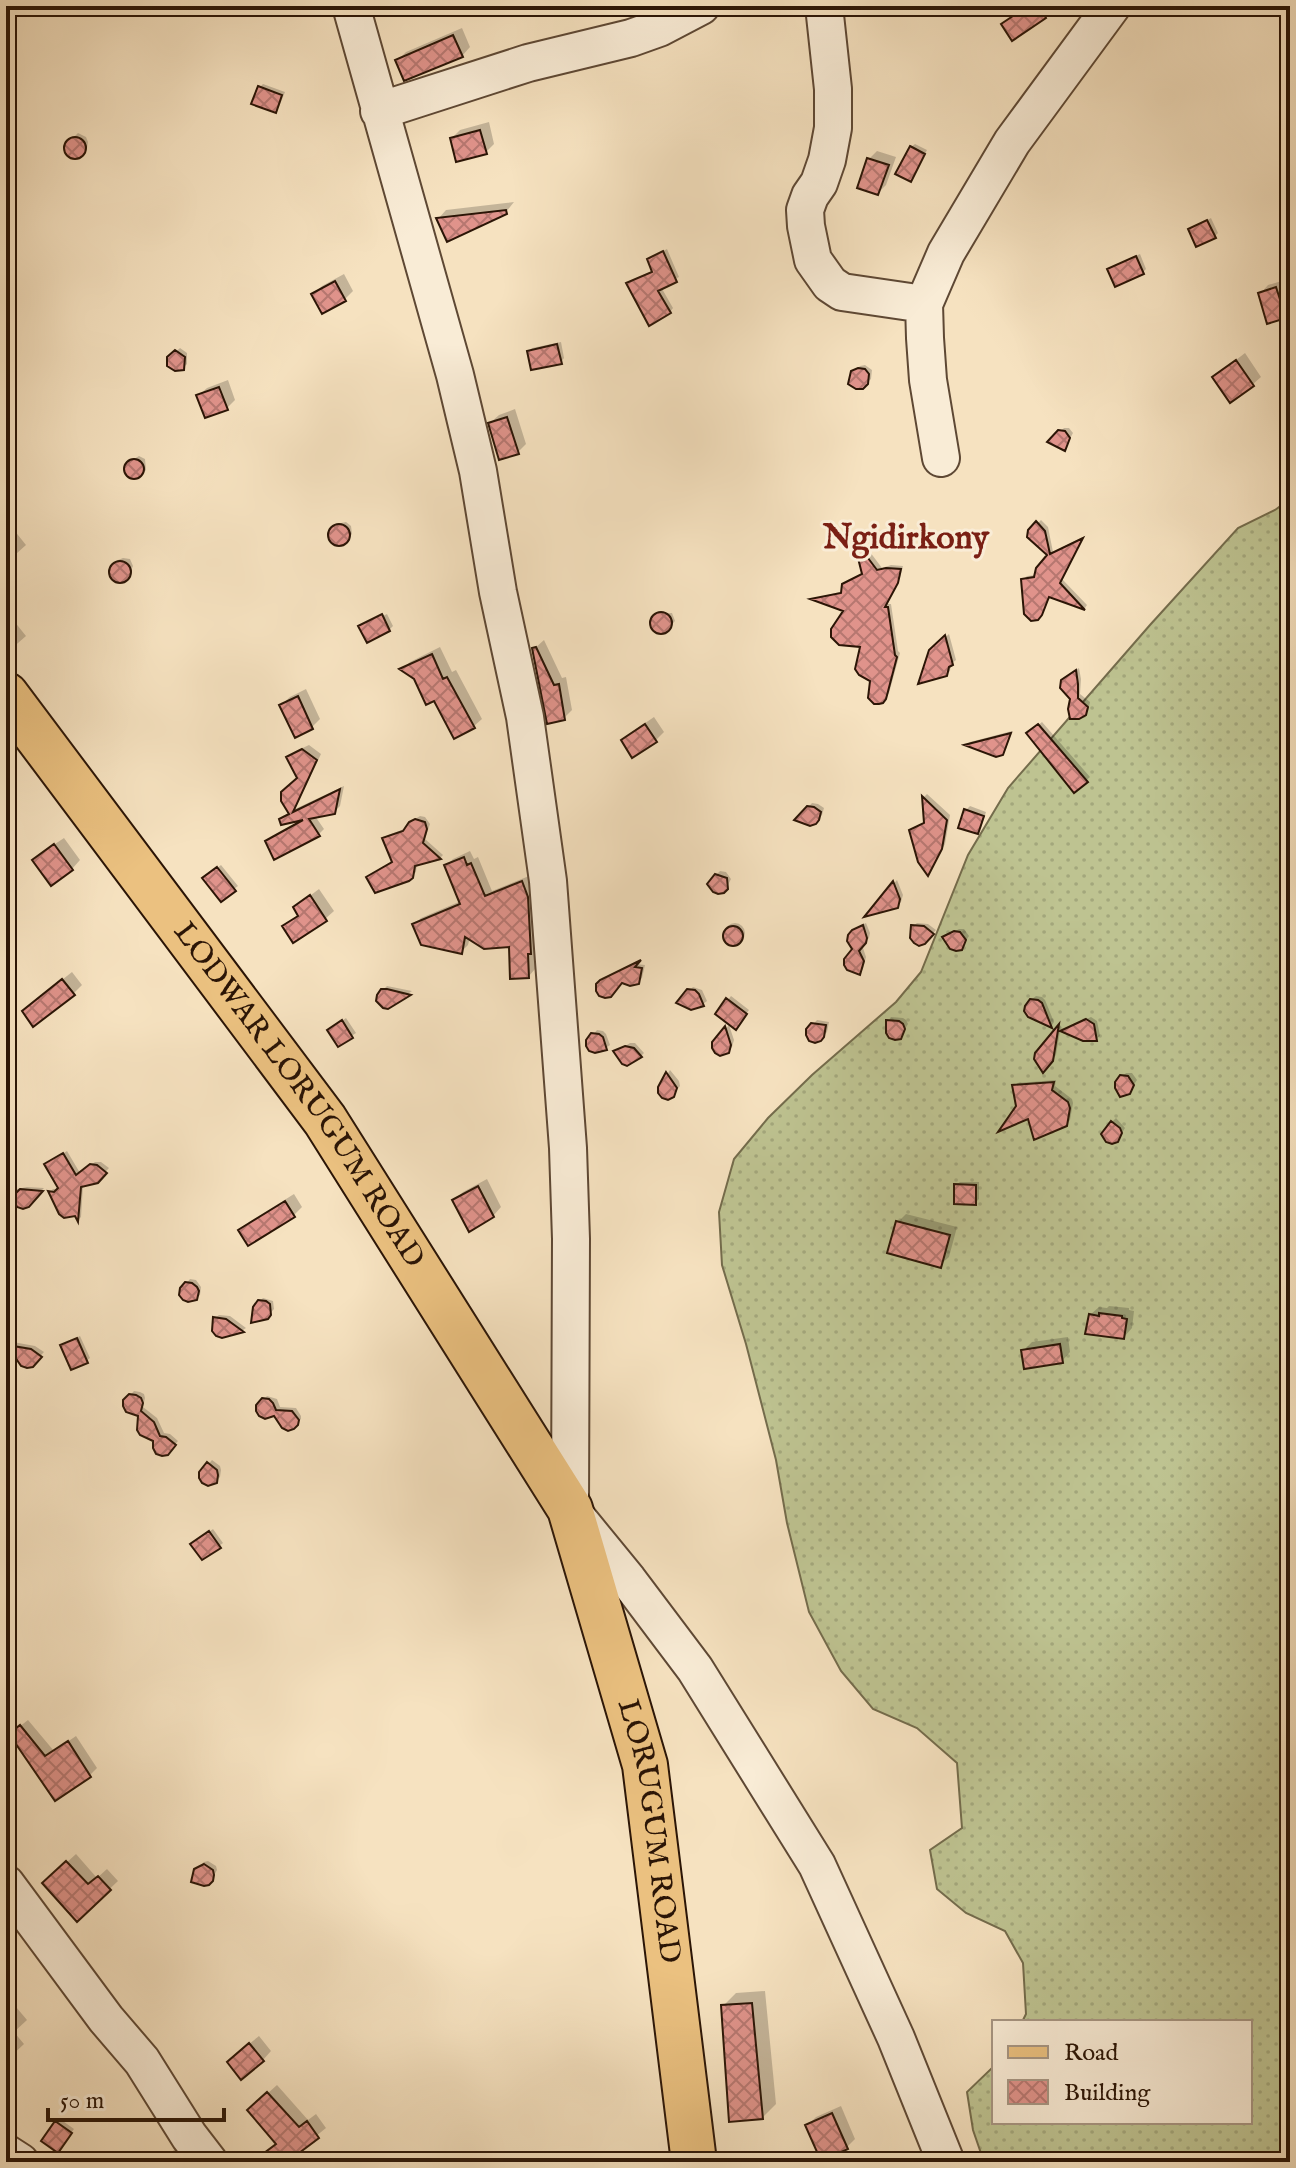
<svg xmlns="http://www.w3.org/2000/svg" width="1296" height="2168" font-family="'IM FELL English',serif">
  <defs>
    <pattern id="grass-dots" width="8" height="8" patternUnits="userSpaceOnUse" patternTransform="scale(2)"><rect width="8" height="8" fill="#bec391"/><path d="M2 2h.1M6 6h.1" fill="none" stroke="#a3a77c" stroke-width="1.8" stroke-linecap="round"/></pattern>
    <pattern id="building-cross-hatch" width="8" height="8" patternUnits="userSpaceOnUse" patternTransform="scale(2)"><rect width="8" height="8" fill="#e0938b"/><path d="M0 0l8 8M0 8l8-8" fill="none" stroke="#b67770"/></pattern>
  </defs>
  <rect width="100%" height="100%" fill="#f6e2c0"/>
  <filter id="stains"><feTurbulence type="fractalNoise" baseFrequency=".0025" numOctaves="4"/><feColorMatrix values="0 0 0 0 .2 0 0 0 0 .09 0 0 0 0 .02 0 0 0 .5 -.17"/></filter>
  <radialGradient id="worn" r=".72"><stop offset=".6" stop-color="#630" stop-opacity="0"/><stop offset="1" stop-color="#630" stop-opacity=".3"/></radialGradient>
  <!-- grass -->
  <path fill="url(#grass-dots)" stroke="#746c4c" stroke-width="2" d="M 1290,499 L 1290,2162 L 984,2162 L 973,2130 L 967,2092 L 994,2066 L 994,2122 L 1250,2122 L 1250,2022 L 1022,2022 L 1026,2014 L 1023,1963 L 1005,1931 L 966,1913 L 937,1889 L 930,1850 L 962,1828 L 957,1763 L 917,1728 L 873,1709 L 841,1671 L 809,1612 L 787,1523 L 776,1460 L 746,1344 L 722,1265 L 719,1212 L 734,1159 L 768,1118 L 812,1075 L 896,1002 L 921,972 L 968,855 L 1008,788 L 1150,625 L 1238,528 L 1275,510 Z"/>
  <!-- shadow -->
  <path fill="#0003" d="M 1027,6 L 1052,6 L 1053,8 L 1045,17 L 1004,24 Z
    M 462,28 L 470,47 L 462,56 L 398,60 L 406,52 Z
    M 263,84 L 285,92 L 279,107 L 275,111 L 260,87 Z
    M 489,122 L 494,144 L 486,152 L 452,138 L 460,130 Z
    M 78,133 L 86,137 L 88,142 L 87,148 L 75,157 L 69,154 L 66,150 L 67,144 Z
    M 915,144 L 927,150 L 914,176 L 911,147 Z
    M 877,151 L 896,157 L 886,185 L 878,193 L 869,159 Z
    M 514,202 L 506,212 L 438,219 L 446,210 Z
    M 1211,218 L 1218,233 L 1215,236 L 1191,229 Z
    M 667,249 L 679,277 L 661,287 L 673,308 L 670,312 L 629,283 L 632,280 L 654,270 L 653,256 Z
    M 1140,254 L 1146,269 L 1143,272 L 1109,269 L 1113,266 Z
    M 344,274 L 353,291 L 345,299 L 323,311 L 314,294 L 322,286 Z
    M 1285,280 L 1290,298 L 1290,310 L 1284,316 L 1260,294 L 1268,285 Z
    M 561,342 L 564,358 L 561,362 L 529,351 L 532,348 Z
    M 180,348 L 187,353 L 187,364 L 183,368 L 169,358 Z
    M 1245,353 L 1261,377 L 1252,385 L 1214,377 Z
    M 865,365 L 872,370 L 871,379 L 862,387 L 855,371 L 860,366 Z
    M 228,380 L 235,400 L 227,408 L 198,396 L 207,388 Z
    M 515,409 L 526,444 L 518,452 L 490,423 L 499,415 Z
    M 1064,428 L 1069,428 L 1073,433 L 1065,448 L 1050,441 Z
    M 139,456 L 145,459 L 146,470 L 142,474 L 132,477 L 126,468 L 134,459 Z
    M 6,520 L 26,545 L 6,563 Z
    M 1041,520 L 1048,527 L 1053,552 L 1083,537 L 1062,579 L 1087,605 L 1085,608 L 1050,596 L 1045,609 L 1037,618 L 1023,580 L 1027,576 L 1036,575 L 1050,555 L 1030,531 Z
    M 346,522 L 351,526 L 352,534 L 344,543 L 336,543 L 332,539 L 331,534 L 341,523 Z
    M 858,536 L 882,568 L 891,565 L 903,566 L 900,578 L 887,604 L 891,604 L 898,651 L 900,653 L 889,693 L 882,701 L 872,680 L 862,645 L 846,610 L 813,599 L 843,591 L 844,585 L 848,580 L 864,573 L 855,538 Z
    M 123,558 L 130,559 L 133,566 L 129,575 L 125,579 L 119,580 L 112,575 L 111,570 L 118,560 Z
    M 672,613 L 675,621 L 666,631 L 660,632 L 652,626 L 652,620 L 657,614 Z
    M 387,614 L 393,626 L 389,630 L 362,626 Z
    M 14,621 L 26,636 L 10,650 L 6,645 L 6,627 Z
    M 949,634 L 956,660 L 951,664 L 950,671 L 946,675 L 931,651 Z
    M 544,640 L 562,678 L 566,677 L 572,710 L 564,718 L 534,649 Z
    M 440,647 L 452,672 L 456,670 L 482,719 L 474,726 L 435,699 L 416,678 L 402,669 L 410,662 Z
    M 1079,668 L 1081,679 L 1080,694 L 1090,702 L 1088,711 L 1083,715 L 1072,699 L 1067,676 Z
    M 306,689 L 320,719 L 312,727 L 281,705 L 290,697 Z
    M 654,717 L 664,732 L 656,740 L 623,740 L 632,732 Z
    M 1042,722 L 1090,777 L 1075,790 L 1029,733 Z
    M 1012,731 L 1006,749 L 1002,753 L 996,755 L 968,744 L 970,742 Z
    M 309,745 L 321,754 L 295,809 L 344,786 L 340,806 L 334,812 L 315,816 L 324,829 L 319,834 L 267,842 L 273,836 L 304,820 L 281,819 L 290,812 L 299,778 L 289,757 L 294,752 Z
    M 927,794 L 950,815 L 945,844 L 931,870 L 911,831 L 926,822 L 924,797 Z
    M 812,803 L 818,804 L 824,808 L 822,815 L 815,823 L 798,819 Z
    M 970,806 L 986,812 L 981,828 L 977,832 L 966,810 Z
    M 420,816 L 425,817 L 430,824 L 425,839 L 443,855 L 440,858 L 417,863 L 416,872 L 408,879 L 394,861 L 385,838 L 388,835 L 407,828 L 415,819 Z
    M 64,838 L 80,860 L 72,869 L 43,852 Z
    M 470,851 L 474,859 L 478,857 L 492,891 L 529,876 L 534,889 L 537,945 L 534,948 L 535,969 L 529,976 L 511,945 L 470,937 L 468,945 L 461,952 L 415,924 L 421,918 L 461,901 L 446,866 L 453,859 Z
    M 221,865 L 238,886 L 234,889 L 208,875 Z
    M 720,871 L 726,872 L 731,879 L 727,887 L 716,875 Z
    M 897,880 L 903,895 L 901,902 L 897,906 L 870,913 Z
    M 319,889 L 334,911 L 325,919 L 284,927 L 299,914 L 295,907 Z
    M 866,923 L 870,933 L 869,938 L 862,945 L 866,957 L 863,969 L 860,973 L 855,949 L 858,927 Z
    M 917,923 L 928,924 L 936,930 L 929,938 L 913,926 Z
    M725 933a10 10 0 1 1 20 0a10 10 0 1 1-20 0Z
    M 959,929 L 964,929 L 969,936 L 961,948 L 945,937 Z
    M 638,961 L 636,964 L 645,965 L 642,978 L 638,982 L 622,981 L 598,985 L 606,977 Z
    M 72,972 L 82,985 L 74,993 L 33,1003 Z
    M 387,986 L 412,991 L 388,1007 L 383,990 Z
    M 693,987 L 702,990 L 707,1001 L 703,1004 L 691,1007 L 689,991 Z
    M 731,996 L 749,1010 L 739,1023 L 728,1000 Z
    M 1036,996 L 1042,997 L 1045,1000 L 1054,1022 L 1052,1025 L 1029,1015 L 1031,1000 Z
    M 891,1017 L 903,1018 L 906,1020 L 908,1024 L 900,1037 L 888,1021 Z
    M 1091,1017 L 1097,1021 L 1100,1036 L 1096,1039 L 1064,1030 Z
    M 346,1018 L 356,1033 L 339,1044 L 333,1027 Z
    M 817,1020 L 829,1022 L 827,1032 L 820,1039 L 808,1030 Z
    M 729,1025 L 734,1040 L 732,1047 L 728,1051 L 714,1043 Z
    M 1061,1025 L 1056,1055 L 1044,1070 L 1037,1054 Z
    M 597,1030 L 603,1031 L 606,1034 L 610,1045 L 606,1048 L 588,1041 Z
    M 630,1043 L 635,1043 L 644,1053 L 641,1056 L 616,1052 Z
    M 670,1070 L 679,1081 L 680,1086 L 673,1095 L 660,1087 Z
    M 1126,1073 L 1132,1073 L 1137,1080 L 1129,1092 L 1117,1083 Z
    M 1056,1080 L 1055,1086 L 1072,1099 L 1073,1103 L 1070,1120 L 1066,1125 L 1029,1117 L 1018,1106 L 1014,1086 L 1017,1083 Z
    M 1116,1118 L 1125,1128 L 1117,1141 L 1112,1122 Z
    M 67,1151 L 80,1173 L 95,1162 L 101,1162 L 109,1168 L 97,1181 L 83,1185 L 81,1217 L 79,1219 L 76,1214 L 50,1192 L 53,1189 L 61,1189 L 51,1161 Z
    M 487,1179 L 501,1207 L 493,1216 L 454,1200 L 463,1192 Z
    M 960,1182 L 979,1182 L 979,1199 L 975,1203 L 956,1185 Z
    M 6,1183 L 9,1188 L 13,1183 L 12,1190 L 27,1187 L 44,1188 L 28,1205 L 23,1207 L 10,1202 L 6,1217 Z
    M 294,1194 L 302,1207 L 294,1215 L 241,1230 L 249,1222 Z
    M 906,1214 L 957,1227 L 949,1257 L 940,1265 L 898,1222 Z
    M 190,1279 L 196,1280 L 201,1287 L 200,1295 L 196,1299 L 182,1289 Z
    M 263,1298 L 273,1301 L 274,1309 L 267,1317 L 259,1302 Z
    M 1109,1306 L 1129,1308 L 1129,1310 L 1134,1311 L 1132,1328 L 1124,1337 L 1090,1315 L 1099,1307 L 1107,1308 Z
    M 219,1315 L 230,1316 L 246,1328 L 243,1330 L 222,1336 L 215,1318 Z
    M 80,1336 L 90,1358 L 86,1361 L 63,1345 Z
    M 1068,1337 L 1070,1352 L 1062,1361 L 1023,1351 L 1032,1342 Z
    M 13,1342 L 35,1346 L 44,1352 L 32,1365 L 23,1364 L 10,1345 Z
    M 134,1391 L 140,1392 L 144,1394 L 145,1398 L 143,1407 L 157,1418 L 164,1433 L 170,1434 L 178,1441 L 167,1453 L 140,1415 L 125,1401 Z
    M 267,1396 L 277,1399 L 280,1407 L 296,1408 L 301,1416 L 301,1419 L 293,1427 L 275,1414 L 258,1406 Z
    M 212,1460 L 220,1466 L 221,1470 L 220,1477 L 216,1481 L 201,1473 Z
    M 213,1529 L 223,1543 L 219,1546 L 197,1540 Z
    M 6,1570 L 13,1575 L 6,1584 Z
    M 28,1720 L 54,1751 L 76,1736 L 97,1768 L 90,1775 L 56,1798 L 19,1727 Z
    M 76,1854 L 97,1878 L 107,1869 L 118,1881 L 78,1919 L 53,1875 Z
    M 208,1861 L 216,1866 L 217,1870 L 212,1879 L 196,1870 L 204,1862 Z
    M 765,1991 L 776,2104 L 763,2117 L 723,2006 L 736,1993 Z
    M 11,2001 L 27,2020 L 14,2032 L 24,2044 L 6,2061 L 6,2005 Z
    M 259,2036 L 271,2051 L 263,2060 L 237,2054 Z
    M 277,2085 L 308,2120 L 316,2114 L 326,2128 L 284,2162 L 254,2162 L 278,2143 L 258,2102 Z
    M 841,2106 L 855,2139 L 847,2147 L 808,2125 L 816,2117 Z
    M 60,2119 L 74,2129 L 61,2147 L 57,2122 Z
    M 183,2143 L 197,2162 L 160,2162 L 165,2157 Z"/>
  <!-- building -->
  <path fill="url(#building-cross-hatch)" stroke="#2b1506" stroke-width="2" d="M 1028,6 L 1038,6 L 1046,18 L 1012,41 L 1001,24 Z
    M 453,35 L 463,57 L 404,81 L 395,60 Z
    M 258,86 L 282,95 L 276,113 L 251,104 Z
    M 480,130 L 487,154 L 456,162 L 450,138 Z
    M64 148a11 11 0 1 1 22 0a11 11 0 1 1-22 0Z
    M 910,146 L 925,154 L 911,182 L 895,174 Z
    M 867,158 L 889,165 L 878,195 L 857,188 Z
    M 506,210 L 507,214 L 447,242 L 436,218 Z
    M 1207,220 L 1216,238 L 1196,247 L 1188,229 Z
    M 663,251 L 677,282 L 658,291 L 671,313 L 649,326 L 626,283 L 652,272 L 647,259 Z
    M 1136,256 L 1144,274 L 1115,287 L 1107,269 Z
    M 335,281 L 346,301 L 322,314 L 311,294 Z
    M 1276,287 L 1286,318 L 1267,324 L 1258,293 Z
    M 557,344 L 562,364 L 531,370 L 527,351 Z
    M 175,350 L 185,357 L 184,370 L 175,371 L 167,366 L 167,357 Z
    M 1236,360 L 1254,386 L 1230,403 L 1212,377 Z
    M 858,368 L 865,369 L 869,374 L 868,384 L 863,389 L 856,389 L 848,384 L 851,371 Z
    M 219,387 L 228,410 L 205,418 L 196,395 Z
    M 507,417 L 519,454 L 499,460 L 488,423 Z
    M 1058,430 L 1065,431 L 1070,438 L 1065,451 L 1047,442 Z
    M124 469a10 10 0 1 1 20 0a10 10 0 1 1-20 0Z
    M 1036,521 L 1045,531 L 1050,554 L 1083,538 L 1060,583 L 1085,610 L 1049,597 L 1042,615 L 1038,620 L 1031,621 L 1024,614 L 1021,579 L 1034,577 L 1036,568 L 1047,555 L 1027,537 L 1028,530 Z
    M328 535a11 11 0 1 1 22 0a11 11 0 1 1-22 0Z
    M 853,538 L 877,570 L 886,568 L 901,569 L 898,583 L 885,607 L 888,607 L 895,655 L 897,657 L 886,699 L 883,703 L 879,704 L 874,704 L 868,698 L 870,681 L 859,675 L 855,669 L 860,647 L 839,645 L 831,637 L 831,629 L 843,611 L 810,599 L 841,593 L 842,584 L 862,574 Z
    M109 572a11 11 0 1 1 22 0a11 11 0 1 1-22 0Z
    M650 623a11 11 0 1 1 22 0a11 11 0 1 1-22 0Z
    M 382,614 L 390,631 L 367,643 L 358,626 Z
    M 945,635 L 953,665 L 949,667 L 947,676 L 918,684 L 929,650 Z
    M 536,647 L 554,685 L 559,684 L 565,720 L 547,724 L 532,648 Z
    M 432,654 L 443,679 L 447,677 L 475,728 L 454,739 L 434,701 L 426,705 L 414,679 L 399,669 Z
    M 1076,670 L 1078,684 L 1078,698 L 1088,707 L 1086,715 L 1079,719 L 1070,719 L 1068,709 L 1070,699 L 1060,688 L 1061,680 Z
    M 298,696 L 313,729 L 295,738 L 279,705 Z
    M 645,724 L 657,742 L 632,758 L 621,740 Z
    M 1038,724 L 1088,782 L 1074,793 L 1026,733 Z
    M 1011,733 L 1003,755 L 996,757 L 964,745 Z
    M 302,749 L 317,760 L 293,812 L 340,789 L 335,814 L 309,819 L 320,836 L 274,860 L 265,841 L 303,820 L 281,825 L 279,819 L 289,814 L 281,801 L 281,792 L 297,778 L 286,757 Z
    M 922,796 L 947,820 L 942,849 L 928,876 L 918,862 L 909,830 L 924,823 Z
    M 807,806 L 814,807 L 821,812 L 819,820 L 816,824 L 810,826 L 794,820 Z
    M 964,809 L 984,816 L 978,834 L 958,828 Z
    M 415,819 L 425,822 L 427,829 L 423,843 L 441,859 L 415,866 L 413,878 L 409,881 L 375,893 L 366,877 L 392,862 L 382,838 L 403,831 L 409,822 Z
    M 54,844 L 73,870 L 51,886 L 32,860 Z
    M 464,857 L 467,865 L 471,863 L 485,896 L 522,881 L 528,897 L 531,954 L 528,954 L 529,978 L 510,979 L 509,947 L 484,949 L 465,937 L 462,954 L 421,945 L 412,924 L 460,904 L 444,865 Z
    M 217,867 L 236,891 L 221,902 L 202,878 Z
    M 715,874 L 727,878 L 728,889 L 724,893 L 718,894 L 713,892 L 707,884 Z
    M 893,881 L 900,899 L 898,908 L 864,917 Z
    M 310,895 L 327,921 L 293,943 L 282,926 L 298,916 L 293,907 Z
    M 863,925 L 867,938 L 866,943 L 859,951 L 864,961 L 860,975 L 847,970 L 844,965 L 844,959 L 852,949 L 847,941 L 848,935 L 852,930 Z
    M 911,925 L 924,926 L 934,934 L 925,944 L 919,946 L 914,943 L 910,938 Z
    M723 936a10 10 0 1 1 20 0a10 10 0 1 1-20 0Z
    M 954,931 L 960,932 L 966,940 L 962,950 L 956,951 L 950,949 L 942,937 Z
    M 641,960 L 635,967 L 642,968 L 639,984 L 630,986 L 622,983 L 611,997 L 605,998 L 599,996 L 596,991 L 596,984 L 600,980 Z
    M 62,979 L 75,995 L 33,1027 L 22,1011 Z
    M 381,989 L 387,989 L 411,995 L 388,1009 L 383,1008 L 376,1001 L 377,995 Z
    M 687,989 L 695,990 L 699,994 L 704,1006 L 691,1010 L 676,1003 Z
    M 726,998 L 747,1014 L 736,1030 L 715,1014 Z
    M 1030,999 L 1038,1000 L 1042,1003 L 1052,1028 L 1028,1017 L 1024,1011 L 1025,1006 Z
    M 1086,1019 L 1094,1024 L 1097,1041 L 1083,1041 L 1060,1031 Z
    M 342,1020 L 353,1038 L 338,1047 L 327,1030 Z
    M 886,1020 L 899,1021 L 903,1024 L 905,1029 L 901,1039 L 895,1040 L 889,1038 L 886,1033 Z
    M 811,1023 L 826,1025 L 824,1037 L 821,1041 L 815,1043 L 809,1041 L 806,1035 L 806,1029 Z
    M 1059,1024 L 1053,1061 L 1043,1073 L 1034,1059 L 1035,1053 Z
    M 725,1026 L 731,1045 L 729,1053 L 720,1056 L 715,1053 L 712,1048 L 712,1042 Z
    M 591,1033 L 599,1034 L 603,1037 L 607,1050 L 595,1053 L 589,1051 L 586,1046 L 586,1040 Z
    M 625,1046 L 634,1048 L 642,1057 L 627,1066 L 622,1064 L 613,1051 Z
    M 666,1072 L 677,1088 L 674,1097 L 668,1100 L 662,1098 L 658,1093 L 658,1087 Z
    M 1120,1075 L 1128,1076 L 1134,1085 L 1130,1094 L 1120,1097 L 1115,1088 L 1115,1082 Z
    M 1054,1082 L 1052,1090 L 1068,1102 L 1070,1108 L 1067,1126 L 1034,1140 L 1028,1119 L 998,1132 L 1016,1106 L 1012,1085 Z
    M 1111,1121 L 1120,1128 L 1122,1133 L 1118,1142 L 1112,1144 L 1106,1142 L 1101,1134 Z
    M 63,1153 L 76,1175 L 90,1164 L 97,1165 L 107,1173 L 98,1183 L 81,1187 L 78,1222 L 75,1216 L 64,1218 L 59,1214 L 48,1191 L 54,1192 L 58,1188 L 44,1164 Z
    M 954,1184 L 976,1185 L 976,1205 L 954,1204 Z
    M 478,1186 L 494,1217 L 469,1232 L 452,1200 Z
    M 20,1189 L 43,1191 L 29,1207 L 23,1209 L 17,1207 L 14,1201 L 14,1195 Z
    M 285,1201 L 295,1217 L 248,1246 L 238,1230 Z
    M 896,1221 L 950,1235 L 941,1268 L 887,1253 Z
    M 185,1282 L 192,1283 L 197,1287 L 199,1291 L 197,1300 L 188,1302 L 183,1300 L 179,1295 L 180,1288 Z
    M 258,1300 L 266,1301 L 270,1304 L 271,1315 L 268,1319 L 251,1323 L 253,1307 Z
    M 1099,1313 L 1122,1316 L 1122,1318 L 1127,1319 L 1124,1339 L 1085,1334 L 1089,1314 L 1099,1316 Z
    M 213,1317 L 226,1319 L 244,1332 L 222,1338 L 216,1336 L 212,1331 Z
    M 77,1338 L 88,1363 L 71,1370 L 60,1345 Z
    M 1060,1344 L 1063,1363 L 1024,1369 L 1021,1350 Z
    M 7,1345 L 31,1349 L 42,1357 L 33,1367 L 27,1368 L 21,1366 Z
    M 129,1394 L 136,1395 L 141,1398 L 143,1403 L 141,1411 L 154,1422 L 160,1436 L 166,1437 L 176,1445 L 168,1455 L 162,1456 L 156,1454 L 153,1448 L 153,1441 L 140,1435 L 137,1430 L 138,1416 L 126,1412 L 123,1406 L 123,1400 Z
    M 262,1398 L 269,1399 L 273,1403 L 276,1410 L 292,1411 L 299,1420 L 298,1425 L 294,1429 L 288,1431 L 282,1428 L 274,1416 L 265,1419 L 259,1416 L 256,1411 L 256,1405 Z
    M 207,1462 L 217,1470 L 218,1475 L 217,1483 L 208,1486 L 202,1483 L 199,1478 L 199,1472 Z
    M 209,1531 L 221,1548 L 202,1560 L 190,1544 Z
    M 20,1725 L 45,1756 L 68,1741 L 91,1777 L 55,1801 L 9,1734 Z
    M 66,1861 L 88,1884 L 98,1876 L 111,1890 L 77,1922 L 42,1883 Z
    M 204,1864 L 213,1870 L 214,1875 L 213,1881 L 209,1885 L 204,1886 L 191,1882 L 194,1869 Z
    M 752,2003 L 763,2119 L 729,2122 L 721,2005 Z
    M 249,2043 L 264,2061 L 241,2080 L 227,2062 Z
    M 267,2092 L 299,2127 L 307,2121 L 319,2138 L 287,2162 L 252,2162 L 276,2144 L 247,2110 Z
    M 832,2113 L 848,2149 L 821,2161 L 805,2125 Z
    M 55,2121 L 72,2133 L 58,2153 L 41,2141 Z"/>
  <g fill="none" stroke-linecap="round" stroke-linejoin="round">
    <defs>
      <path id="minor" d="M 351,6 L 455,375 L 478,471 L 498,592 L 525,717 L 548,881 L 568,1148 L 571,1239 L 570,1509 L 628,1580 L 695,1669 L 817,1865 L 896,2038 L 946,2162
        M 824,6 L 833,89 L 833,128 L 827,160 L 819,183 L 810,196 L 805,210 L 806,226 L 813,260 L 830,284 L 842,292 L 924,304
        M 379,111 L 528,63 L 631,38 L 659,28 L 701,6
        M 941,458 L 928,380 L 925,338 L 924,304 L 946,253 L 1012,142 L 1112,6
        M 6,1884 L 106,2019 L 142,2061 L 189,2136 L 209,2162
        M 6,2153 L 20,2162"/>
      <g id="major">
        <path id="s1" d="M 6,695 L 325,1120 L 570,1509 L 645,1765 L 694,2162"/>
      </g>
    </defs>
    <!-- minor casing -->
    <use href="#minor" stroke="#5e4834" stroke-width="40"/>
    <!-- major casing -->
    <use href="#major" stroke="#2b1506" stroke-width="48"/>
    <!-- minor -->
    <use href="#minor" stroke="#f9ecd6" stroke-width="36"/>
    <!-- major -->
    <use href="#major" stroke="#ebc180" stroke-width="44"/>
  </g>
  <g text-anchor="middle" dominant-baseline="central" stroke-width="6" stroke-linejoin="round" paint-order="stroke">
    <!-- street labels -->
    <g font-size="30" fill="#2b1506" stroke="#f9ecd6">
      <text stroke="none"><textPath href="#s1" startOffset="496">LODWAR LORUGUM ROAD</textPath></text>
      <text stroke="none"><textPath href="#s1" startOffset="1324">LORUGUM ROAD</textPath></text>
    </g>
    <!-- quarter labels -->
    <g font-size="34" font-weight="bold" fill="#7a1f14" stroke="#f9ecd6">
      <text x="906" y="538">Ngidirkony</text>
    </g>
  </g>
  <!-- margin -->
  <rect width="1296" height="2168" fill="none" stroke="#f6e2c0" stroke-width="32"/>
  <rect x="8" y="8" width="1280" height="2152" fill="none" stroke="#2b1506" stroke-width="4"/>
  <rect x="16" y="16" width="1264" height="2136" fill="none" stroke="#2b1506" stroke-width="2"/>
  <!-- legend -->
  <rect x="992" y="2020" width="260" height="104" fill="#f9ecd6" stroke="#a79683" stroke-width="2"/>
  <rect x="1008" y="2046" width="40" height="12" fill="#ebc180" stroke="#a79683" stroke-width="2"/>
  <text x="1064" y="2060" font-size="24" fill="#2b1506">Road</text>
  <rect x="1008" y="2080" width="40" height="24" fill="url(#building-cross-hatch)" stroke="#a79683" stroke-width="2"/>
  <text x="1064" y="2100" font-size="24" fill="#2b1506">Building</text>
  <!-- scale -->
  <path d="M48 2108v12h176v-12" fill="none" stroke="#2b1506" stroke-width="4"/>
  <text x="60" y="2108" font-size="24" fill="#2b1506" stroke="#f9ecd6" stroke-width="6" paint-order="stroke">50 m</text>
  <rect width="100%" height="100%" filter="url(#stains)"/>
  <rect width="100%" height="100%" fill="url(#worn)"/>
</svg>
